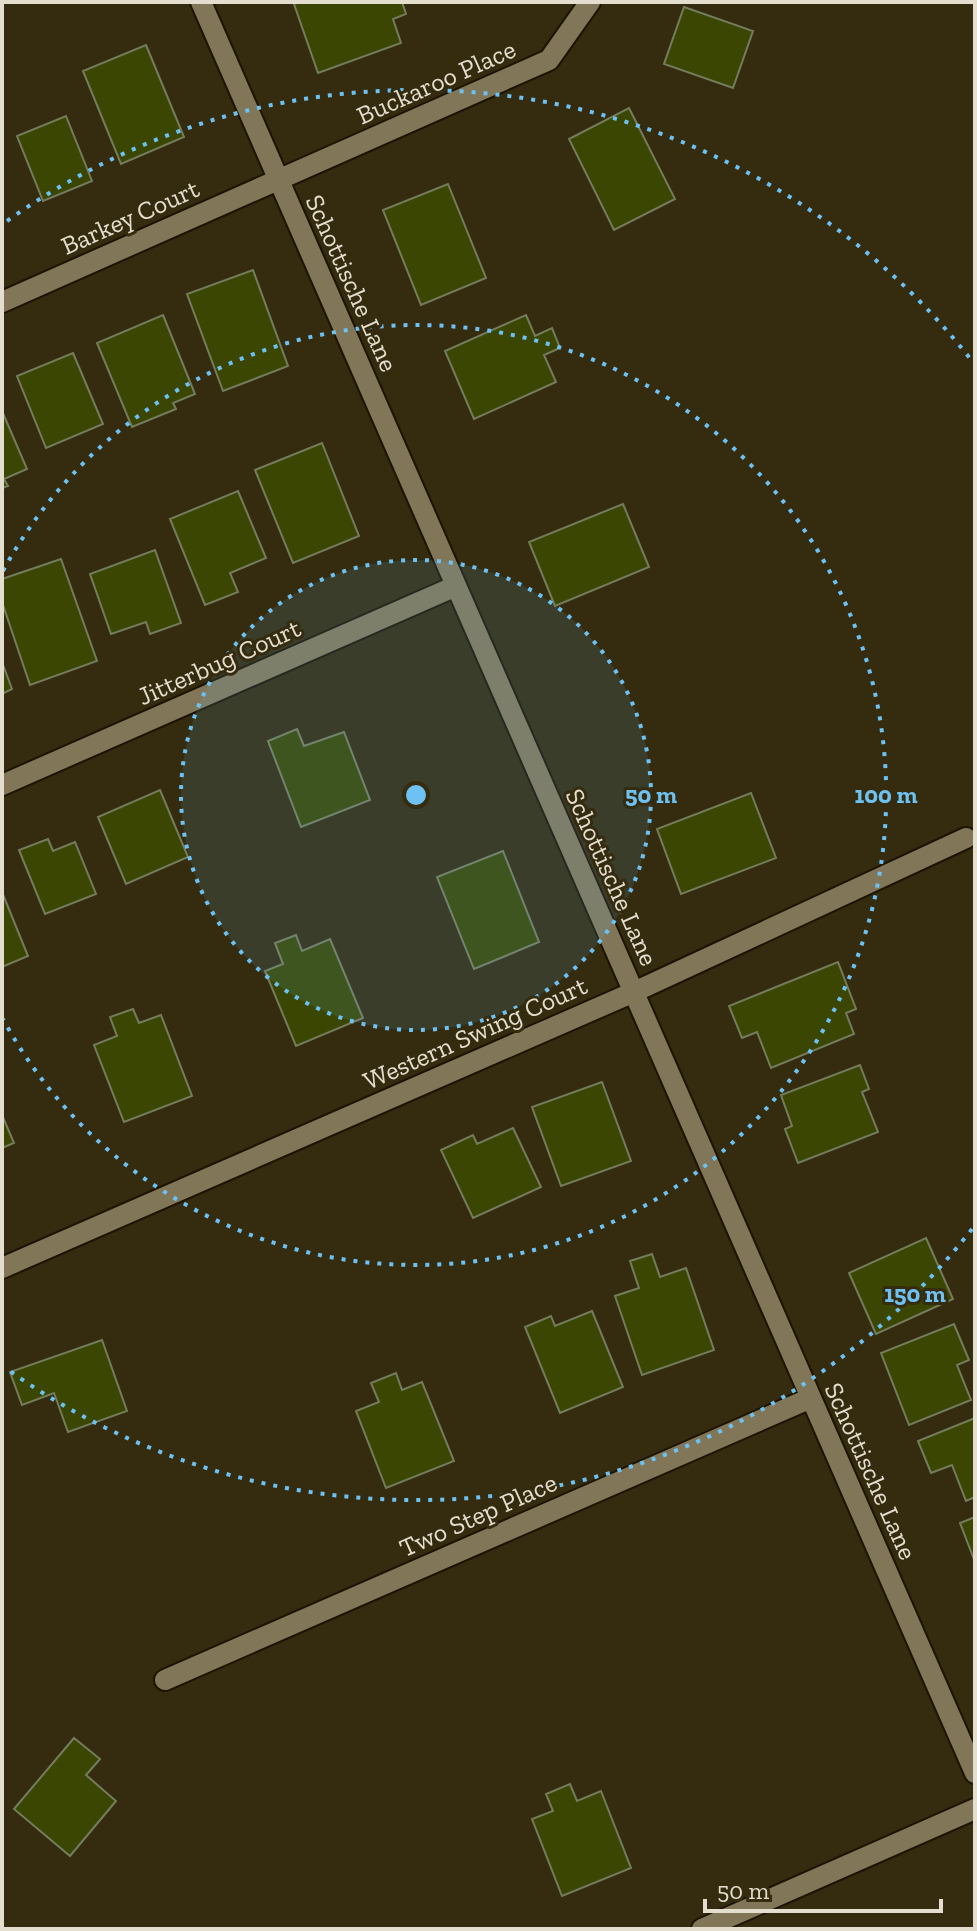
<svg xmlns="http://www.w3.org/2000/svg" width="977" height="1931" font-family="'Zilla Slab',serif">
  <rect width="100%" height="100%" fill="#352b0f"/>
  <!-- building -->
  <path fill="#3a4602" stroke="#747c5e" stroke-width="2" d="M 299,2 L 402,2 L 406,14 L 393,19 L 401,43 L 318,73 L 294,4 Z
    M 684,7 L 753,31 L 733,88 L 664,64 Z
    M 146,45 L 184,137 L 121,164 L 83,71 Z
    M 629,108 L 675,199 L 614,230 L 569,139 Z
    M 66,116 L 92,181 L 43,201 L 17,136 Z
    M 448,184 L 486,278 L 421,305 L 383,210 Z
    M 253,270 L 288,366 L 223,391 L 187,294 Z
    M 163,315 L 195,394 L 173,403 L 176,409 L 132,427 L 97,343 Z
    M 526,315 L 535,336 L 552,328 L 560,348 L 544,355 L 556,382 L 474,419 L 445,351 Z
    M 73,353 L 103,424 L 46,448 L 17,376 Z
    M 2,411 L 27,469 L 4,479 L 8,486 L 2,488 Z
    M 322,443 L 359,536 L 293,563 L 255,470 Z
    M 238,491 L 266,558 L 230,573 L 238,592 L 205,605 L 170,519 Z
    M 623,504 L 649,567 L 555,606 L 529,542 Z
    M 155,550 L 181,623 L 150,634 L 146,622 L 111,634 L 90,574 Z
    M 61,559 L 97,661 L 30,685 L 2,602 L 2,579 Z
    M 2,662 L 12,689 L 2,694 Z
    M 297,729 L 304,746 L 344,732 L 370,800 L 301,827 L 268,741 Z
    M 160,790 L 188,857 L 126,884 L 98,817 Z
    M 751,793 L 776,858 L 681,894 L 657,829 Z
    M 48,839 L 53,851 L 75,842 L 96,894 L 45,914 L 19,850 Z
    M 503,851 L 539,942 L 474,969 L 437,877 Z
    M 2,892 L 28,956 L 2,967 Z
    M 296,935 L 302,951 L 330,939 L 363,1018 L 296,1046 L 265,971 L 283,964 L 275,943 Z
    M 838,962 L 856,1009 L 846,1013 L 854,1034 L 771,1068 L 757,1032 L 742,1038 L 729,1006 Z
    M 133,1009 L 139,1023 L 161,1015 L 192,1096 L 124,1122 L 94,1045 L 117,1036 L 110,1017 Z
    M 860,1065 L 869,1089 L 862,1092 L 878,1132 L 798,1163 L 785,1129 L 792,1126 L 781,1095 Z
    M 602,1082 L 631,1161 L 561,1186 L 532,1107 Z
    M 2,1115 L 14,1143 L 2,1148 Z
    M 513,1128 L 541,1187 L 473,1218 L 441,1150 L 473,1135 L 477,1144 Z
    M 926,1238 L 953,1299 L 876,1334 L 849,1273 Z
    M 652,1254 L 660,1277 L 686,1268 L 714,1350 L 642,1375 L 615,1296 L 639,1288 L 630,1261 Z
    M 592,1311 L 623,1387 L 560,1413 L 525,1327 L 551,1316 L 555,1326 Z
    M 954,1324 L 969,1360 L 957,1365 L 971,1400 L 909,1425 L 881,1353 Z
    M 102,1340 L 127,1411 L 68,1432 L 54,1393 L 22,1405 L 10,1372 Z
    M 396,1373 L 402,1390 L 422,1382 L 454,1461 L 386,1488 L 356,1411 L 379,1402 L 371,1383 Z
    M 975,1418 L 975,1497 L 966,1501 L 952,1465 L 931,1473 L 918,1441 Z
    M 975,1517 L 975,1562 L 960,1523 Z
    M 74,1738 L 100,1759 L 86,1775 L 116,1801 L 70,1856 L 14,1809 Z
    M 570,1784 L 577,1801 L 601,1791 L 631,1868 L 562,1896 L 532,1819 L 553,1811 L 546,1794 Z"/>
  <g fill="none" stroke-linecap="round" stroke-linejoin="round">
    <defs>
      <path id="minor" d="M 201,2 L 975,1773
        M 2,302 L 549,60 L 590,2
        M 2,785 L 456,586
        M 2,1268 L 634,992 L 966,838
        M 165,1680 L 811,1398
        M 702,1929 L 975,1809"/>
    </defs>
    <!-- minor casing -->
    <use href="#minor" stroke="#1c1400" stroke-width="24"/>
    <!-- minor -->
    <use href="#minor" stroke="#817658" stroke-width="20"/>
  </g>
  <!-- distance rings -->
  <circle cx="416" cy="795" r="235" fill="#6ec2f3" fill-opacity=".12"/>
  <g fill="none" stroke="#6ec2f3" stroke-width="4" stroke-dasharray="4 8">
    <circle cx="416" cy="795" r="235"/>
    <path d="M3 571A470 470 0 1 1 3 1019"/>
    <path d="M972 1229A705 705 0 0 1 7 1369M7 221A705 705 0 0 1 972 361"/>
  </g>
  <g text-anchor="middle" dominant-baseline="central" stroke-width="6" stroke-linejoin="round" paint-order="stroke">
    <!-- street labels -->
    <g font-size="26" fill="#e4dece" stroke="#352b0f">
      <text transform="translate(436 82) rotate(-24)">Buckaroo Place</text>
      <text transform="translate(130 217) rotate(-24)">Barkey Court</text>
      <text transform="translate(352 283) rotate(66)">Schottische Lane</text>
      <text transform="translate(219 662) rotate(-24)">Jitterbug Court</text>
      <text transform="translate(612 877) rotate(66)">Schottische Lane</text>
      <text transform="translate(475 1033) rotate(-24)">Western Swing Court</text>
      <text transform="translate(871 1471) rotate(66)">Schottische Lane</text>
      <text transform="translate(478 1515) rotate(-24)">Two Step Place</text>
    </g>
  </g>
  <circle cx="416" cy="795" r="12" fill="#6ec2f3" stroke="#352b0f" stroke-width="4"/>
  <g font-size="24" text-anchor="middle" font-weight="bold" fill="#6ec2f3" stroke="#352b0f" stroke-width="6" stroke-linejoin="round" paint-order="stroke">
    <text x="651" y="803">50 m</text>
    <text x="886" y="803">100 m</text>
    <text x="915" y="1302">150 m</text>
  </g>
  <!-- border -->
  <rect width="977" height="1931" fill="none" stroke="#e4dece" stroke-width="8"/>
  <!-- scale -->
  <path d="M705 1899v12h236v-12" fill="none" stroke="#e4dece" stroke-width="4"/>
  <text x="717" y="1899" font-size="24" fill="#e4dece" stroke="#352b0f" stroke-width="6" paint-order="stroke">50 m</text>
</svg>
